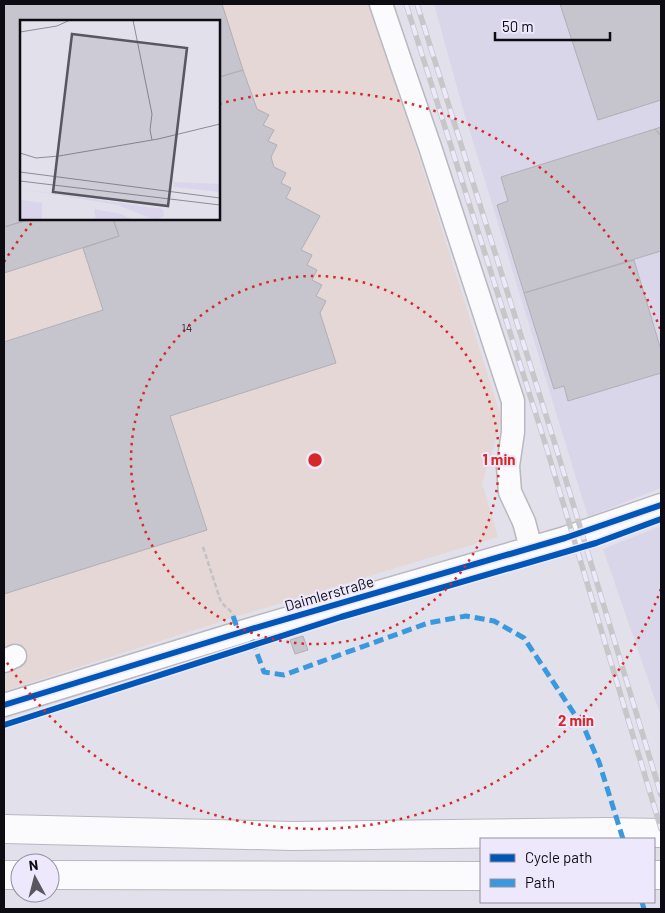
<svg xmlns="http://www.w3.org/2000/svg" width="665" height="913" font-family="Barlow,sans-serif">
  <rect width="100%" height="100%" fill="#e2e0ea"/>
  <!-- built -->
  <path fill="#dad6e9" d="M 434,4 L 661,4 L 661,488 L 588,517 L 463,109 Z
    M 661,526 L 661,717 L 603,549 Z"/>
  <!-- industrial -->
  <path fill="#e5d7d6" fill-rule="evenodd" d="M 4,4 L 371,4 L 502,420 L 482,483 L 498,537 L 235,617 L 4,691 ZM 21,21 L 219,21 L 219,219 L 21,219 Z"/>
  <!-- building -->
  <path fill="#c6c4cc" stroke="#b0aeb6" d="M 4,4 L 222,4 L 243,70 L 219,77 L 219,21 L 21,21 L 21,219 L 31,219 L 4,227 Z
    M 560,4 L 661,4 L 661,100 L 598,120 Z
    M 243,70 L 257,109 L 269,115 L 263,125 L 274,130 L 268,141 L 277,145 L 271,157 L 274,167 L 286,173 L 281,183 L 291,188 L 286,198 L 320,216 L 301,250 L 312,255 L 307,265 L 317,270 L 312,280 L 322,285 L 316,296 L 326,301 L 320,313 L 336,363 L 170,416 L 207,530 L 4,594 L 4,342 L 103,310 L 83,248 L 119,236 L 113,219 L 219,219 L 219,77 Z
    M 661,127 L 661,136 L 655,129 Z
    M 655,129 L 661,136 L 661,251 L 524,293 L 497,205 L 508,201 L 501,177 Z
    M 31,219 L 113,219 L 119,236 L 4,273 L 4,227 Z
    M 634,260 L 661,350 L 661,373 L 568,401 L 564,386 L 554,389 L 524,293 Z
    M 303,636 L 308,650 L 295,654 L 290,640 Z"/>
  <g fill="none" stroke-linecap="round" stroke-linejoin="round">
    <defs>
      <path id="minor" d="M 381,4 L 402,66 L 430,147 L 513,401 L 513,432 L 508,466 L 510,492 L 524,522 L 531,548
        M 4,661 L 15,656
        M 4,705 L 248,630 L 565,538 L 661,505"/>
      <path id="highway" d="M 4,829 L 292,836 L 606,832 L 661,833
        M 4,875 L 20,875
        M 50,875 L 481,876
        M 654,875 L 661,875"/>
    </defs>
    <!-- minor casing -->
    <use href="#minor" stroke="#b9b7bf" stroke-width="25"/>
    <!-- highway casing -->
    <use href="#highway" stroke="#b9b7bf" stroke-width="30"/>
    <!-- path -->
    <path stroke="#c2c2c5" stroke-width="2.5" stroke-dasharray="5 2.5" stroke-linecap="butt" d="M 203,547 L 221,602 C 225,607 230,609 233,615"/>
    <!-- minor -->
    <use href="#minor" stroke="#fbfafc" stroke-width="22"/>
    <!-- highway -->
    <use href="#highway" stroke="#fbfafc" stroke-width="28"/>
    <defs>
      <path id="rail" d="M 406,4 L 546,446 L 661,829
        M 417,4 L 555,444 L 661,795"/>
    </defs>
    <!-- rail casing -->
    <use href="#rail" stroke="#c7c6c9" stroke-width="5.5"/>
    <!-- rail -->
    <use href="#rail" stroke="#ede8fc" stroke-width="4" stroke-dasharray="11" stroke-linecap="butt"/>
    <!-- quiet -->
    <path stroke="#3a99de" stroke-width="5" stroke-dasharray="10 5" stroke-linecap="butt" d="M 233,616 L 239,633
      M 252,640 L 264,672 L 284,675 L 428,623 L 466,616 L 494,621 L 524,638 L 585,730 L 599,762 L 623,839
      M 642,902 L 644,909"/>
    <defs>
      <path id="cycleway" d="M 4,705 L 248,630 L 565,538 L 661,505
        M 4,725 L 341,617 L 596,543 L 661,519"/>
    </defs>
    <!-- cycleway casing -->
    <use href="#cycleway" stroke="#ede8fc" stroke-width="9"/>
    <!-- cycleway -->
    <use href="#cycleway" stroke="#0057b8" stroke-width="6"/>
  </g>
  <!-- distance rings -->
  <g fill="none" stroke="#d62828" stroke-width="2.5" stroke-dasharray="2.5 5">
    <circle cx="315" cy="460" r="184"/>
    <path d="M661 589A369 369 0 0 1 4 658M4 262A369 369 0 0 1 34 220M219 104A369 369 0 0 1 661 331"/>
  </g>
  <g text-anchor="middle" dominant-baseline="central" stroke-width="4" stroke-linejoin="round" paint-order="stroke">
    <!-- number labels -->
    <g font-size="12" fill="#3b3a40">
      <text x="187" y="327">14</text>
    </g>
    <!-- street labels -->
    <g font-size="15" fill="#0d0c12" stroke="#ede8fc">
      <text transform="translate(329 593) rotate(-16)">Daimlerstraße</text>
    </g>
  </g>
  <!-- overview -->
  <g transform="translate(20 20)">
    <rect width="200" height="200" fill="#e2e0ea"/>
    <path d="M 153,162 L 200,164 L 200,172 L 154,167 ZM 0,169 L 143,189 L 144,196 L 135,200 L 98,185 ZM 0,180 L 22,183 L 22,200 L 0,200 ZM 74,189 L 101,194 L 113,200 L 76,200 Z" fill="#dad4ed"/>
    <path fill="none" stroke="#8d8b94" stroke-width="1" d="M 113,0 L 132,94 L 130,110 L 132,120M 0,12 L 37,6 L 50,0M 0,133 L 16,138 L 39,136 L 138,119 L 200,104M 0,152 L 200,178M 0,161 L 200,185"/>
    <path fill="#58565e" fill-opacity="0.15" stroke="#58565e" stroke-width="2.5" d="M 52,14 L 167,28 L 148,186 L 33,172 Z"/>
    <rect width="200" height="200" fill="none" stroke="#0d0c12" stroke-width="2.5"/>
  </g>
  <circle cx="315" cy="460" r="8" fill="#d62828" stroke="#ede8fc" stroke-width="2.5"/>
  <g font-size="15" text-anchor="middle" font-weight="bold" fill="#d62828" stroke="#ede8fc" stroke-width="4" stroke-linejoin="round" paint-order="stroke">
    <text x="499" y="465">1 min</text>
    <text x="576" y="726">2 min</text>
  </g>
  <!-- border -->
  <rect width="665" height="913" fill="none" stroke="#0d0c12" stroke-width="10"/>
  <!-- legend -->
  <rect x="480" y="838" width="175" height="65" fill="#ede8fc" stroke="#93909e"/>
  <rect x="490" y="854" width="25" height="8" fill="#0057b8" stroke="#93909e"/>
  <text x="525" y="863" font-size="15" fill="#0d0c12">Cycle path</text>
  <rect x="490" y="879" width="25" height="8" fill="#3a99de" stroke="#93909e"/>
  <text x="525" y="888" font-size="15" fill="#0d0c12">Path</text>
  <!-- north arrow -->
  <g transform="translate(35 878) rotate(353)"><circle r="24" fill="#ede8fc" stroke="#93909e"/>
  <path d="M0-4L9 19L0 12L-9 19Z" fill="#58565e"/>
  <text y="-8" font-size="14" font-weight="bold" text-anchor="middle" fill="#0d0c12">N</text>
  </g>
  <!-- scale -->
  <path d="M495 32v8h115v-8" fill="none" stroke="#0d0c12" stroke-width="2.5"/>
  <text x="502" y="32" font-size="15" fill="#0d0c12" stroke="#ede8fc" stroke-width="4" paint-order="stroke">50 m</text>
</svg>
